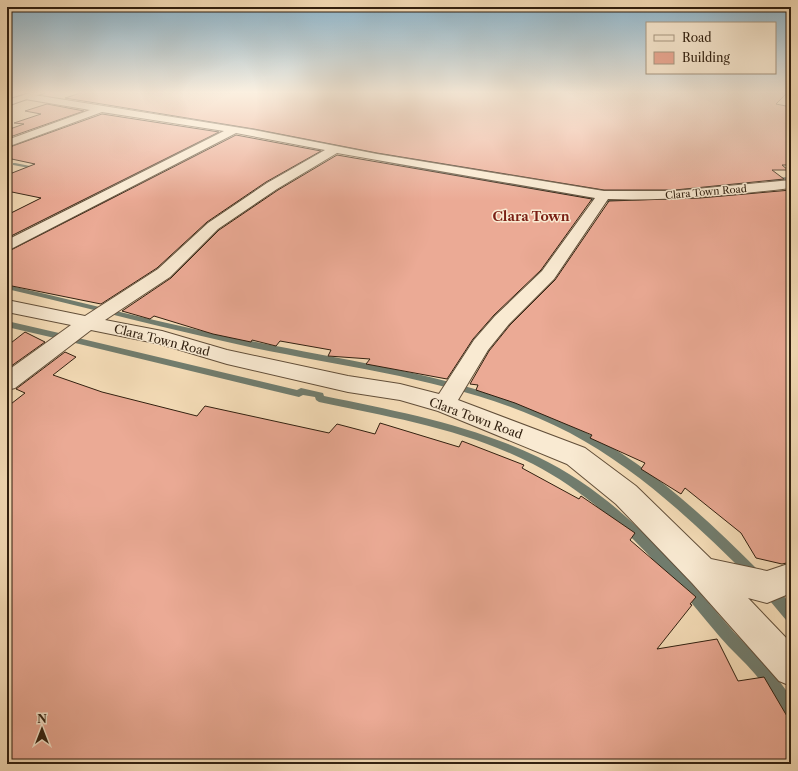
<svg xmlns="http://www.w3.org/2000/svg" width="798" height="771" font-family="'Libre Caslon Text',serif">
  <rect width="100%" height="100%" fill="#f6deb9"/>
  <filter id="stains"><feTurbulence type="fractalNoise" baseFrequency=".005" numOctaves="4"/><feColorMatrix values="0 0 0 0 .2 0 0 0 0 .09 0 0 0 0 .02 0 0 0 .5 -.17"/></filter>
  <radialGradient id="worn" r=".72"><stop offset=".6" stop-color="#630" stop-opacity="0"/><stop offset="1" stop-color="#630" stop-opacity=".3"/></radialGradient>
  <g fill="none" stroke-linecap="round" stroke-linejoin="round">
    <!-- stream -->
    <path fill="#717d6f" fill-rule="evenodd" d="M 92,110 L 138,116 L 140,117 L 138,118 L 93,112 Z
      M 285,130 L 298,137 L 389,155 L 387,156 L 297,139 L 283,132 Z
      M 306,145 L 337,152 L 339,153 L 337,154 L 306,147 Z
      M 407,157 L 484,169 L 499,169 L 502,171 C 491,177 421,162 405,159 L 405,157 Z
      M 379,159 L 597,198 L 626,199 L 629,201 L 626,203 L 597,202 L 377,161 L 377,159 Z
      M 15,163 L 40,168 L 42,169 L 40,170 L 13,165 L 13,163 Z
      M 791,177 L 791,181 L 768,182 L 765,180 L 768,178 Z
      M 7,285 C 90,304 173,326 256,342 C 364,364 474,378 575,427 C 645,461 704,516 759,571 L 761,575 L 759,579 L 755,581 L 751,579 C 696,524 639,470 570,433 C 472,382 361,370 254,348 C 171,330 89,308 7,289 Z
      M 7,321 L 59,333 L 63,336 L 59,339 L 7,327 Z
      M 74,337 L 297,390 L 301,388 L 323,393 L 324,396 C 397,411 471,425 538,457 C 618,495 676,565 733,631 C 748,648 766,663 780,682 L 791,697 L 791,718 L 786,715 C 776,701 766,687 755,674 C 744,661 731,650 720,637 C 665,571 610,504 533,464 C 467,430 391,417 319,402 L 316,400 L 315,397 L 303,395 L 299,397 L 71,342 L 70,340 L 71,338 Z
      M 770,584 L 775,585 L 791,605 L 791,622 L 786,620 L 765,595 L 764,590 L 765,585 Z"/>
  </g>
  <!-- building -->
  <path fill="#ebaa95" stroke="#301f0f" d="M 81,93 L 787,93 L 776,104 L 791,107 L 791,165 L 782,165 L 788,170 L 772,170 L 784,179 L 675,190 L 604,190 L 377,153 L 254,129 L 65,98 Z
    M 47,104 L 84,111 L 7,138 L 7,130 L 24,124 L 14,123 L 41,114 L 25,111 Z
    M 102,114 L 219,132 L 7,238 L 7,215 L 41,198 L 7,191 L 7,175 L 35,164 L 7,158 L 7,148 Z
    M 236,135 L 321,151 L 266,182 L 207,222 L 157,268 L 101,304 L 7,285 L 7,252 Z
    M 337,155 L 592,199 L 541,270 L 494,315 L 473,339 L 447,379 L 366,364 L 370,359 L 328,356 L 331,350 L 280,341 L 276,346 L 252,340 L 251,342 L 213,334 L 154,316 L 150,319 L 122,311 L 171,278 L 219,230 L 278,190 Z
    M 791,190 L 791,562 L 782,564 L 756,558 L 741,533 L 685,488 L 681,494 L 641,469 L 645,463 L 590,438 L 592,435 L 515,403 L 476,390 L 478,385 L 470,384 L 489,351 L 510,325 L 555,280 L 609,201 L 700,198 Z
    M 25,332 L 45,342 L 7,369 L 7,346 Z
    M 65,352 L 76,357 L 53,375 L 102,392 L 197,416 L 205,406 L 329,433 L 337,424 L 375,434 L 380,423 L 459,447 L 462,441 L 524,465 L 522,468 L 579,499 L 581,496 L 635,533 L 630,540 L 696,597 L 690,604 L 692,605 L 657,649 L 717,639 L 738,681 L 764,677 L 791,723 L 791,764 L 7,764 L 7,407 L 25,393 L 16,389 Z"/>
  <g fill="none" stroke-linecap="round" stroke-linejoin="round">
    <defs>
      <path id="minor" d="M 28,94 L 254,130 L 377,154 L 604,191 L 675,191 L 791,180 L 791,188 C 730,195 669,201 608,199 L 554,279 L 509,324 L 488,350 L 458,400 L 585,448 L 636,486 L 711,559 L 767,571 L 791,563 L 791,593 L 767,603 L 748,598 L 791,643 L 791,686 L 779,681 L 692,583 L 616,504 L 567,464 L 438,411 L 400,400 L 348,392 L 227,364 L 160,344 L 91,330 L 15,388 L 7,390 L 7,371 L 71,325 L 7,312 L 7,300 L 85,316 L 158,269 L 208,223 L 267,183 L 325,150 L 236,133 L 7,251 L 7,240 L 224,131 L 102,112 L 7,147 L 7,140 L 90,110 L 25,99 L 25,95 ZM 337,153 L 595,198 L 542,271 L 495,316 L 474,340 L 439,394 L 400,384 L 348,376 L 227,350 L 162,331 L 105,320 L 170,277 L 218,229 L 277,189 Z"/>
      <path id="highway" d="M 30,93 L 44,93 L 7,106 L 7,100 Z"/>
    </defs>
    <!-- minor casing -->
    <use href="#minor" stroke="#624f3a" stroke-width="2"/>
    <!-- highway casing -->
    <use href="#highway" stroke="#301f0f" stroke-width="2"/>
    <!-- minor -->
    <use href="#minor" fill="#f9ead2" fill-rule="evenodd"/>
    <!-- highway -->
    <use href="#highway" fill="#f6deb9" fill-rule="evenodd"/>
  </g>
  <!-- sky -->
  <linearGradient id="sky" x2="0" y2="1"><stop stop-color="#8ab7d1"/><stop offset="0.46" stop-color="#fbf0e0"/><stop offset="1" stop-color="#fbf0e0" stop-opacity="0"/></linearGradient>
  <rect width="798" height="201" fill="url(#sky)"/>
  <g text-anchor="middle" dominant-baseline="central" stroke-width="3" stroke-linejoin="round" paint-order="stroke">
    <!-- far-street labels -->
    <g font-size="10" fill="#301f0f" stroke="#f9ead2">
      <text transform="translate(706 192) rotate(-5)">Clara Town Road</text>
    </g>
    <!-- street labels -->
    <g font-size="12" fill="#301f0f" stroke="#f9ead2">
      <text transform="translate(162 340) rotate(14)">Clara Town Road</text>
      <text transform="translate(476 418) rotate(20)">Clara Town Road</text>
    </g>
    <!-- far-district labels -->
    <g font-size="13" font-weight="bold" fill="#7a1f14" stroke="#f9ead2">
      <text x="531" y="216">Clara Town</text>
    </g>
  </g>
  <!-- margin -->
  <rect width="798" height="771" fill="none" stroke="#f6deb9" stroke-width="24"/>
  <rect x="8" y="8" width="782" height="755" fill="none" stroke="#301f0f" stroke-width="2"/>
  <rect x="12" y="12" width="774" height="747" fill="none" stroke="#301f0f"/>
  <!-- legend -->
  <rect x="646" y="22" width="130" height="52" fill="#f9ead2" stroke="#a99984"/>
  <rect x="654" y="35" width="20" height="6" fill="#f9ead2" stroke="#a99984"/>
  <text x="682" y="42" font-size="12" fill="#301f0f">Road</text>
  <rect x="654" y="52" width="20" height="12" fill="#ebaa95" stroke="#a99984"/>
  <text x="682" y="62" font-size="12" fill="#301f0f">Building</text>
  <!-- north arrow -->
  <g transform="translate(42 729)" stroke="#f9ead2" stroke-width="3" paint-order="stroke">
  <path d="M0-3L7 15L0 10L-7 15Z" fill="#301f0f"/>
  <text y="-6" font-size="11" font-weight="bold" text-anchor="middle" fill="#301f0f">N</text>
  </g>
  <rect width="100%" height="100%" filter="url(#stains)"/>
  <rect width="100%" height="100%" fill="url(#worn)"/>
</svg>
